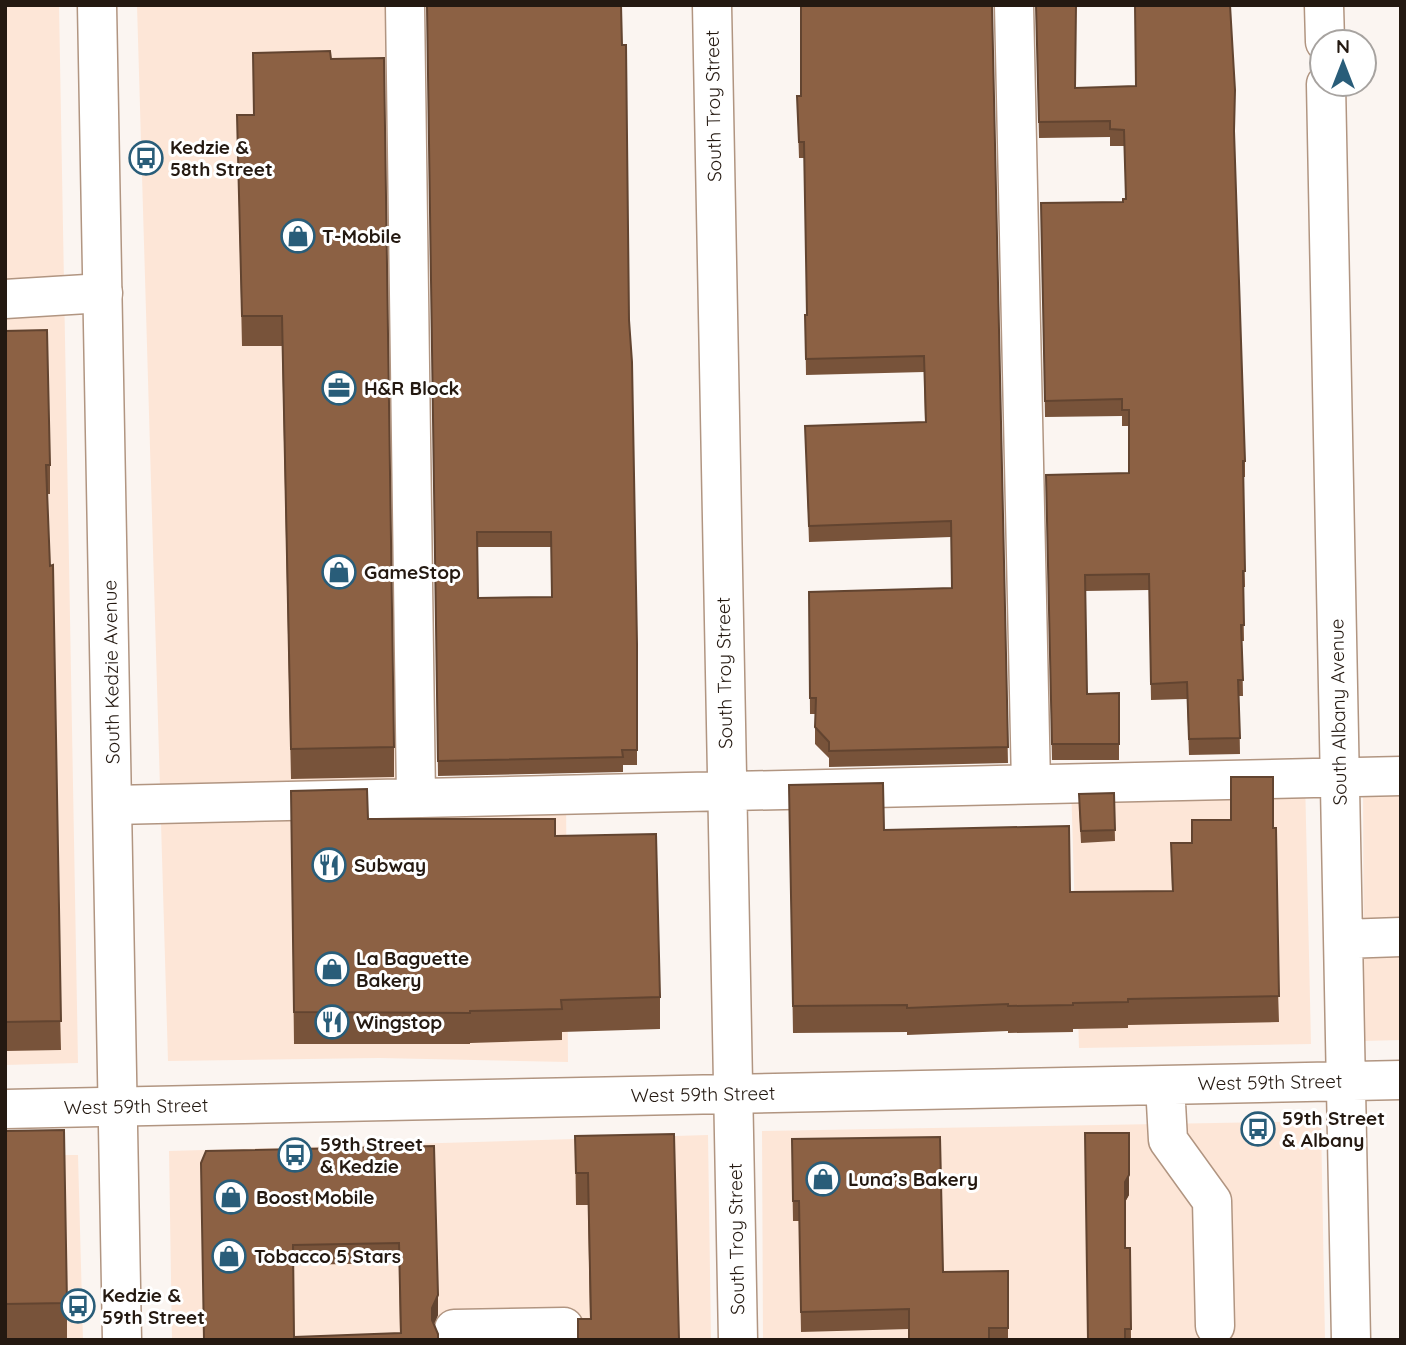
<svg xmlns="http://www.w3.org/2000/svg" width="1406" height="1345" font-family="Quicksand,sans-serif">
  <rect width="100%" height="100%" fill="#fbf5f1"/>
  <!-- built -->
  <path fill="#fde6d7" d="M 5,5 L 59,5 L 78,1063 L 5,1065 Z
    M 137,5 L 405,5 L 416,797 L 566,795 L 568,1062 L 379,1058 L 168,1061 Z
    M 1363,776 L 1401,776 L 1401,1040 L 1364,1041 Z
    M 1305,778 L 1311,1044 L 1079,1048 L 1071,783 Z
    M 1321,1121 L 1325,1340 L 763,1340 L 762,1131 Z
    M 708,1135 L 711,1340 L 172,1340 L 169,1151 Z
    M 5,1155 L 78,1155 L 83,1340 L 5,1340 Z"/>
  <g fill="none" stroke-linecap="round" stroke-linejoin="round">
    <defs>
      <path id="minor" d="M 405,5 L 416,798
        M 712,5 L 738,1340
        M 1014,5 L 1031,784
        M 1324,5 L 1325,42
        M 1326,84 L 1351,1340
        M 5,299 L 103,293
        M 113,805 L 1401,776
        M 1343,939 L 1401,937
        M 1165,1085 L 1168,1140 L 1212,1201 L 1215,1326
        M 5,1109 L 1401,1080
        M 454,1340 L 454,1329 L 564,1327"/>
      <path id="major" d="M 97,5 L 122,1340"/>
    </defs>
    <!-- minor casing -->
    <use href="#minor" stroke="#b19581" stroke-width="41"/>
    <!-- major casing -->
    <use href="#major" stroke="#b19581" stroke-width="41"/>
    <!-- minor -->
    <use href="#minor" stroke="#fff" stroke-width="38"/>
    <!-- major -->
    <use href="#major" stroke="#fff" stroke-width="38"/>
  </g>
  <!-- wall -->
  <path fill="#78533a" fill-rule="evenodd" d="M 427,5 L 629,320 L 637,659 L 637,765 L 623,765 L 623,772 L 438,776 ZM 477,547 L 551,547 L 551,597 L 478,598 Z
    M 992,5 L 1008,763 L 829,767 L 829,758 L 815,744 L 815,714 L 810,714 L 809,592 L 952,588 L 951,537 L 809,542 L 805,426 L 925,422 L 924,372 L 806,375 L 805,315 L 807,315 L 804,158 L 799,158 L 797,96 L 801,96 Z
    M 1036,5 L 1075,88 L 1234,137 L 1245,461 L 1245,477 L 1243,477 L 1245,587 L 1243,587 L 1244,641 L 1242,641 L 1243,696 L 1239,696 L 1240,754 L 1189,755 L 1187,699 L 1151,700 L 1149,590 L 1085,591 L 1087,694 L 1119,693 L 1119,760 L 1052,760 L 1046,475 L 1129,473 L 1129,426 L 1122,426 L 1122,416 L 1045,417 L 1041,203 L 1123,202 L 1126,199 L 1124,146 L 1110,146 L 1110,137 L 1039,138 Z
    M 237,115 L 394,747 L 394,777 L 291,779 L 282,346 L 242,346 Z
    M 5,331 L 50,465 L 50,494 L 47,494 L 61,1050 L 5,1051 Z
    M 789,785 L 884,830 L 1070,892 L 1172,891 L 1171,843 L 1192,843 L 1273,828 L 1279,1022 L 1128,1025 L 1128,1028 L 1073,1029 L 1073,1032 L 1008,1033 L 1008,1031 L 907,1035 L 907,1032 L 793,1033 Z
    M 291,791 L 368,819 L 555,836 L 660,997 L 660,1029 L 562,1032 L 562,1040 L 470,1043 L 470,1044 L 294,1044 Z
    M 1114,793 L 1115,841 L 1081,843 L 1079,805 Z
    M 5,1131 L 67,1303 L 67,1340 L 5,1340 Z
    M 1085,1133 L 1129,1195 L 1125,1202 L 1125,1248 L 1130,1248 L 1131,1340 L 1088,1340 Z
    M 674,1134 L 590,1319 L 588,1205 L 576,1205 L 575,1136 Z
    M 434,1146 L 438,1315 L 434,1324 L 438,1340 L 204,1340 L 201,1163 ZM 399,1263 L 400,1333 L 294,1337 L 293,1265 Z
    M 792,1159 L 943,1272 L 1008,1271 L 1008,1340 L 909,1340 L 909,1329 L 801,1332 L 799,1221 L 793,1221 Z"/>
  <!-- shaded-wall -->
  <path fill="#624430" d="M 1129,1153 L 1129,1195 L 1125,1202 L 1125,1182 Z
    M 438,1295 L 438,1315 L 432,1328 L 432,1308 Z"/>
  <!-- building -->
  <path fill="#8c6144" stroke="#624430" stroke-width="2" fill-rule="evenodd" d="M 427,5 L 621,5 L 622,45 L 626,45 L 629,320 L 632,362 L 637,644 L 637,750 L 622,750 L 623,757 L 438,761 ZM 477,532 L 551,532 L 552,597 L 478,598 Z
    M 801,5 L 992,5 L 1008,747 L 829,751 L 829,742 L 815,727 L 816,698 L 810,698 L 809,592 L 952,588 L 951,521 L 809,526 L 805,426 L 926,422 L 924,356 L 806,359 L 805,315 L 807,315 L 804,142 L 799,142 L 797,96 L 801,96 Z
    M 1036,5 L 1076,5 L 1075,88 L 1136,86 L 1135,5 L 1230,5 L 1235,90 L 1234,131 L 1245,461 L 1243,461 L 1245,571 L 1243,571 L 1244,625 L 1241,625 L 1243,680 L 1238,680 L 1240,738 L 1189,739 L 1187,682 L 1151,684 L 1149,574 L 1085,575 L 1087,694 L 1119,693 L 1119,744 L 1052,744 L 1046,475 L 1129,473 L 1129,410 L 1122,410 L 1122,399 L 1045,401 L 1041,203 L 1123,202 L 1123,199 L 1126,199 L 1124,130 L 1110,129 L 1110,121 L 1039,122 Z
    M 330,51 L 331,59 L 384,58 L 394,747 L 291,749 L 282,316 L 242,316 L 237,115 L 254,115 L 253,53 Z
    M 47,330 L 50,465 L 46,465 L 50,566 L 53,565 L 61,1021 L 5,1022 L 5,331 Z
    M 1231,777 L 1273,777 L 1273,828 L 1276,828 L 1279,996 L 1128,999 L 1128,1002 L 1073,1003 L 1073,1005 L 1008,1006 L 1008,1004 L 907,1008 L 907,1005 L 793,1006 L 789,785 L 883,783 L 884,830 L 1069,826 L 1070,892 L 1173,891 L 1171,843 L 1192,843 L 1192,820 L 1231,820 Z
    M 367,789 L 368,819 L 555,819 L 555,836 L 656,834 L 660,997 L 561,1000 L 562,1009 L 470,1011 L 470,1013 L 294,1012 L 291,791 Z
    M 1114,793 L 1115,830 L 1081,831 L 1079,794 Z
    M 64,1130 L 67,1303 L 5,1304 L 5,1131 Z
    M 1085,1133 L 1129,1133 L 1129,1175 L 1125,1182 L 1125,1248 L 1130,1248 L 1131,1329 L 1125,1329 L 1125,1340 L 1088,1340 Z
    M 674,1134 L 679,1340 L 578,1340 L 578,1319 L 591,1319 L 588,1173 L 576,1173 L 575,1136 Z
    M 940,1137 L 943,1272 L 1008,1271 L 1008,1328 L 989,1328 L 989,1340 L 909,1340 L 909,1309 L 801,1312 L 799,1201 L 793,1201 L 792,1139 Z
    M 434,1146 L 438,1295 L 432,1308 L 432,1320 L 438,1334 L 438,1340 L 204,1340 L 201,1163 L 206,1151 ZM 399,1243 L 401,1333 L 294,1337 L 293,1245 Z"/>
  <!-- icons -->
  <defs>
    <symbol id="bus-ring" viewBox="-11 -11 22 22"><circle r="9.5" fill="#fff" stroke="#295d79" stroke-width="1.5"/><path d="M-5-6H5V4H4V6H2V4H-2V6H-4V4H-5ZM-3.5-4V0h7V-4ZM-3.5 1.2v1.5H-2V1.2ZM2 1.2v1.5H3.5V1.2Z" fill="#295d79"/></symbol>
    <symbol id="shop-ring" viewBox="-11 -11 22 22"><circle r="9.5" fill="#fff" stroke="#295d79" stroke-width="1.5"/><path d="M-5-2.5h2.3a2.7 3.5 0 0 1 5.4 0H5L5.5 6h-11ZM-1.5-2.5h3a1.5 2.3 0 0 0-3 0Z" fill="#295d79"/></symbol>
    <symbol id="office-ring" viewBox="-11 -11 22 22"><circle r="9.5" fill="#fff" stroke="#295d79" stroke-width="1.5"/><path d="M-6-3h4V-5.5h4V-3h4V5H-6ZM-1-4.5V-3h2v-1.5ZM-6 0V1H6V0Z" fill="#295d79"/></symbol>
    <symbol id="restaurant-ring" viewBox="-11 -11 22 22"><circle r="9.5" fill="#fff" stroke="#295d79" stroke-width="1.5"/><path d="M-5-6h1v4h1v-4h1v4h1v-4h1v5L-1.5 .5V6h-2V.5L-5-1ZM5-6V6H3V1.5H1.5Q1.5-4 5-6Z" fill="#295d79"/></symbol>
  </defs>
  <g fill-rule="evenodd">
    <use href="#bus-ring" x="127" y="139" width="38" height="38"/>
    <use href="#shop-ring" x="279" y="217" width="38" height="38"/>
    <use href="#office-ring" x="320" y="369" width="38" height="38"/>
    <use href="#shop-ring" x="320" y="553" width="38" height="38"/>
    <use href="#restaurant-ring" x="310" y="846" width="38" height="38"/>
    <use href="#shop-ring" x="313" y="950" width="38" height="38"/>
    <use href="#restaurant-ring" x="313" y="1003" width="38" height="38"/>
    <use href="#bus-ring" x="1239" y="1110" width="38" height="38"/>
    <use href="#bus-ring" x="276" y="1136" width="38" height="38"/>
    <use href="#shop-ring" x="804" y="1160" width="38" height="38"/>
    <use href="#shop-ring" x="212" y="1178" width="38" height="38"/>
    <use href="#shop-ring" x="210" y="1237" width="38" height="38"/>
    <use href="#bus-ring" x="59" y="1287" width="38" height="38"/>
  </g>
  <g text-anchor="middle" dominant-baseline="central" stroke-width="6" stroke-linejoin="round" paint-order="stroke">
    <!-- street labels -->
    <g font-size="19" fill="#241911" stroke="#fff">
      <text transform="translate(713 106) rotate(-91)">South Troy Street</text>
      <text transform="translate(111 672) rotate(-91)">South Kedzie Avenue</text>
      <text transform="translate(724 673) rotate(-91)">South Troy Street</text>
      <text transform="translate(1338 712) rotate(-91)">South Albany Avenue</text>
      <text transform="translate(1270 1082) rotate(-1)">West 59th Street</text>
      <text transform="translate(703 1094) rotate(-1)">West 59th Street</text>
      <text transform="translate(136 1106) rotate(-1)">West 59th Street</text>
      <text transform="translate(736 1239) rotate(-91)">South Troy Street</text>
    </g>
    <!-- poi labels -->
    <g font-size="19" font-weight="bold" fill="#241911" stroke="#fff" text-anchor="start">
      <text x="170" y="147">Kedzie &amp;<tspan x="170" dy="22">58th Street</tspan></text>
      <text x="322" y="236">T-Mobile</text>
      <text x="364" y="388">H&amp;R Block</text>
      <text x="364" y="572">GameStop</text>
      <text x="354" y="865">Subway</text>
      <text x="356" y="958">La Baguette<tspan x="356" dy="22">Bakery</tspan></text>
      <text x="356" y="1022">Wingstop</text>
      <text x="1282" y="1118">59th Street<tspan x="1282" dy="22">&amp; Albany</tspan></text>
      <text x="320" y="1144">59th Street<tspan x="320" dy="22">&amp; Kedzie</tspan></text>
      <text x="848" y="1179">Luna’s Bakery</text>
      <text x="256" y="1197">Boost Mobile</text>
      <text x="254" y="1256">Tobacco 5 Stars</text>
      <text x="102" y="1295">Kedzie &amp;<tspan x="102" dy="22">59th Street</tspan></text>
    </g>
  </g>
  <!-- border -->
  <rect width="1406" height="1345" fill="none" stroke="#241911" stroke-width="14"/>
  <!-- north arrow -->
  <g transform="translate(1343 63)"><circle r="33" fill="#ffffff" stroke="#a7a3a0" stroke-width="2"/>
  <path d="M0-5L12 26L0 18L-12 26Z" fill="#295d79"/>
  <text y="-10" font-size="19" font-weight="bold" text-anchor="middle" fill="#241911">N</text>
  </g>
</svg>
